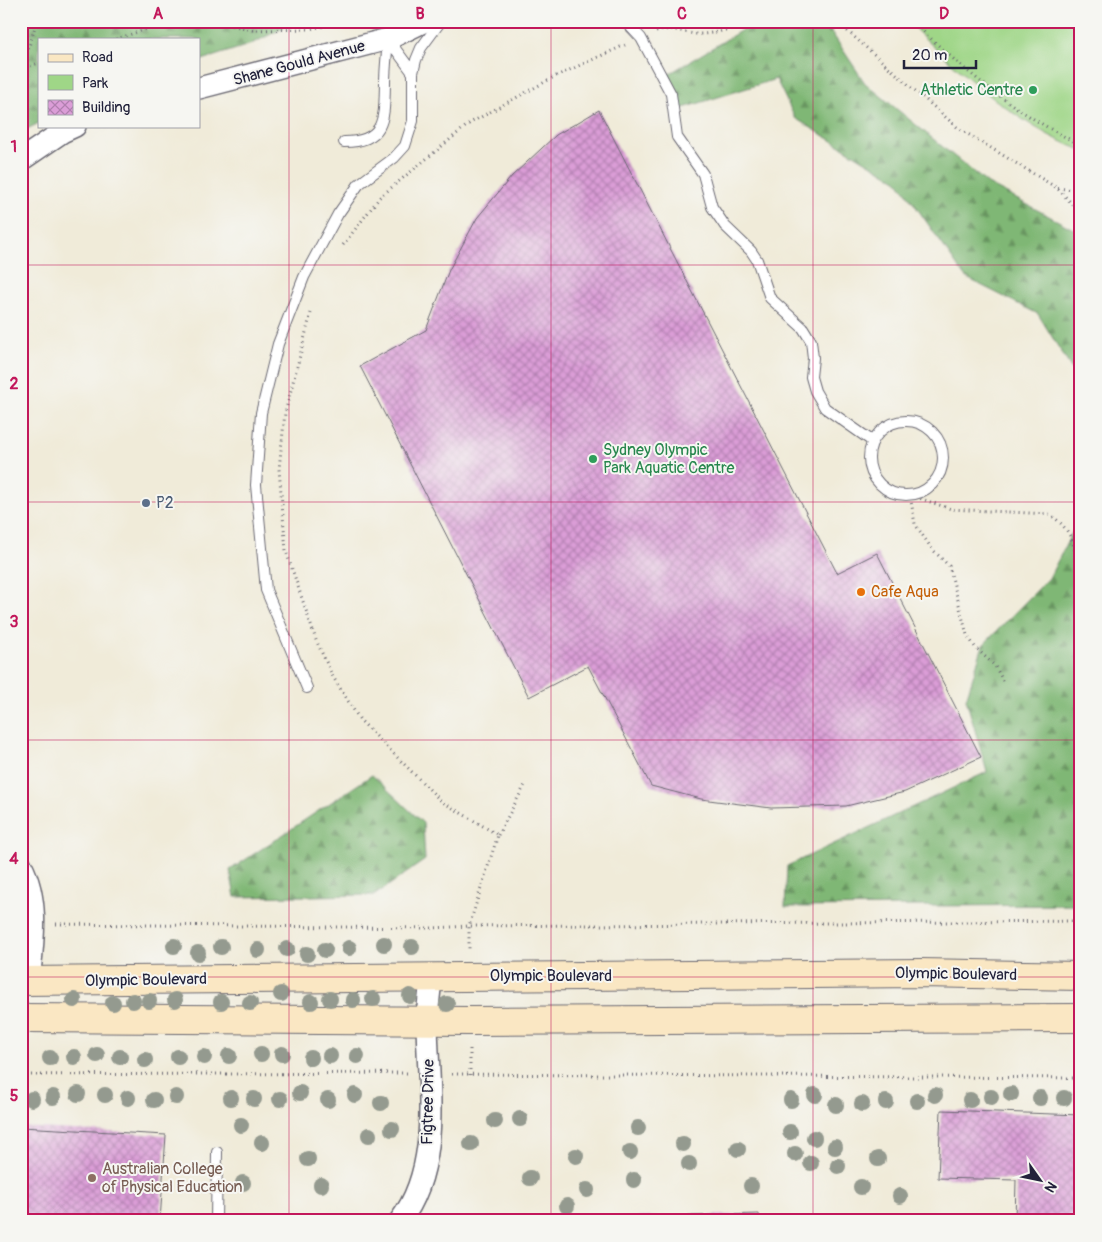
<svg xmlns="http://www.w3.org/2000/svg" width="1102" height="1242" font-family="Pangolin,sans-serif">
  <defs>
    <pattern id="forest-firs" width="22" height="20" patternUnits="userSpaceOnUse" patternTransform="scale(1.25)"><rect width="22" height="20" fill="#7fb774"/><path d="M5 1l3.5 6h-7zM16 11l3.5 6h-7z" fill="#689460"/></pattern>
    <pattern id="building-cross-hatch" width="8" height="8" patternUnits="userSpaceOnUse" patternTransform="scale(1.25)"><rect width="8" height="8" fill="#db9dd7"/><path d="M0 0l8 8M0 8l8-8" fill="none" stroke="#b180b0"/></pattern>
  </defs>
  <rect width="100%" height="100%" fill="#f6f6f2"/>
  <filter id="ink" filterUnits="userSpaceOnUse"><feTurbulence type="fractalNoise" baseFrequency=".02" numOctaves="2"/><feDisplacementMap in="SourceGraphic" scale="10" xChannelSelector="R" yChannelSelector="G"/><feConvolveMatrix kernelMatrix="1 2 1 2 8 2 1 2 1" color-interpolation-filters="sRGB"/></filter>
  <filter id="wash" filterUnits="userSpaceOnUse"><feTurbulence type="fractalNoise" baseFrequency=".0096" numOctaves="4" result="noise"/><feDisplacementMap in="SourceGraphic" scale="20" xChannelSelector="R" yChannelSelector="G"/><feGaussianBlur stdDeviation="1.12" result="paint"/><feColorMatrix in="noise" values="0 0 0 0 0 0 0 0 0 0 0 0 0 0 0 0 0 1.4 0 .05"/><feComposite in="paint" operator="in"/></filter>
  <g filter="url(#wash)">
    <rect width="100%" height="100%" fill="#f0ebd9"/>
    <!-- forest -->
    <path fill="url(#forest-firs)" stroke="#506c58" d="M 21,21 L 298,21 L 249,45 L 199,61 L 199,39 L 39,39 L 39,123 L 21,132 Z
      M 757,21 L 824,21 L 865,83 L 988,184 L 1081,233 L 1081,384 L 1038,314 L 965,277 L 898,181 L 795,118 L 776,79 L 677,110 L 667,75 Z
      M 1081,515 L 1081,905 L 785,907 L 787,866 L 987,772 L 966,699 L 983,645 L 1049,578 Z
      M 372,775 L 423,823 L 425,860 L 375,895 L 235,897 L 230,870 Z"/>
    <!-- park -->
    <path fill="#9fd687" stroke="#607c61" d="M 907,21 L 1081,21 L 1081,150 C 1016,125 956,69 907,21 Z"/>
    <g id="blocks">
      <!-- building -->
      <path fill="url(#building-cross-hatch)" d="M 599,110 L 837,573 L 877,553 L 981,757 L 905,792 L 846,806 L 771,808 L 701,799 L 651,786 L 588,666 L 529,697 L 360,366 L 426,330 L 449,270 L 477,218 L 512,176 L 556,135 Z
        M 941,1110 L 1081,1115 L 1081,1221 L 1015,1221 L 1016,1180 L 938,1178 Z
        M 21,1127 L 166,1135 L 160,1221 L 21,1221 Z
        M 759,1214 L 760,1221 L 584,1221 L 584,1219 Z"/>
    </g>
  </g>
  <g filter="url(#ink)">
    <use href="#blocks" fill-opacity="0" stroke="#6a6872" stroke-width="1"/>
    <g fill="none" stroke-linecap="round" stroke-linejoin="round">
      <defs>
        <path id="lane" d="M 625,21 L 641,38 L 671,94 L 677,137 L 703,174 L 712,207 L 725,226 L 751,251 L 757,260 L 770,298 L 803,328 L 811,341 L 813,358 L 811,377 L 815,391 L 825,408 L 872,441
          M 388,39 L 413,73
          M 344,142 C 387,142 384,116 385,83 C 385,68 387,54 388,39
          M869 458a37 37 0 1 1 74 0a37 37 0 1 1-74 0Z
          M 307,688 L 266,590 L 256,485 L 261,413 L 278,344 L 304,277 L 338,214 L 359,184 L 394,158 L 405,146 L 413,121 L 413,73 L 416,60 L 421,48 L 441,21
          M 216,1221 L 217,1152"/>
        <path id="street" d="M 199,88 L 388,39 L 425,21
          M 21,160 L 62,132 L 75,126
          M 21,865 C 40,901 33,943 29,981
          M 400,1221 C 442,1166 428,1088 427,1024 C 427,1008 430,993 431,978"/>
        <path id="secondary" d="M 21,981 L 921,973 L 1081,976
          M 21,1018 L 470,1021 L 1081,1018"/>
      </defs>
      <!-- lane casing -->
      <use href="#lane" stroke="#6a6872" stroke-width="12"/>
      <!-- street casing -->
      <use href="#street" stroke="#6a6872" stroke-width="24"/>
      <!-- secondary casing -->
      <use href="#secondary" stroke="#6a6872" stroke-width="30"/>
      <!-- path -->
      <path stroke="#6a6872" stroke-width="3" stroke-dasharray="1 4" stroke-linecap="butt" d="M 213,21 L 252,30 L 310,29 L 348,21
        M 836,21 L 958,128 L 1057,188 L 1081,213
        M 913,21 C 963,71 1017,114 1081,145
        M 656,32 C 675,25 684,35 702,34 C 717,33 734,29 747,21
        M 116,39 L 172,21
        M 22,68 L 37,21
        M 21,69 L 39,63
        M 1058,188 L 1081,191
        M 343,245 L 380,197 L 470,123 L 554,77 L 625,45
        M 311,313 L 285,413 L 279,469 L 286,551 L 316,640 L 333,677 L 360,720 L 441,801 L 498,835 L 469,926 L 469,951
        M 1003,681 L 995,666 L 975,647 L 967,635 L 949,566 L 932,549 L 915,524 L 910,495 L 951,509 L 1049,514 C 1073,530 1074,544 1078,570
        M 498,835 L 526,783
        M 56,924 L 431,928 L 469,926 L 1081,921
        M 452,1074 L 1081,1078
        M 21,1075 L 408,1073
        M 470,1075 L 470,1047"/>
      <!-- lane -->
      <use href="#lane" stroke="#fff" stroke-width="10"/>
      <!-- street -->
      <use href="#street" stroke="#fff" stroke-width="21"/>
      <!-- secondary -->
      <use href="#secondary" stroke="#fae7c3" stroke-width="28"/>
    </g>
    <!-- trees -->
    <g fill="#949a8f">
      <circle cx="384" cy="944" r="8"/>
      <circle cx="174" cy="946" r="8"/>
      <circle cx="221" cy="947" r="8"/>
      <circle cx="412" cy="947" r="8"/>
      <circle cx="349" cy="948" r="8"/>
      <circle cx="287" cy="949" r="8"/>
      <circle cx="258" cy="950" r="8"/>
      <circle cx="325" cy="950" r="8"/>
      <circle cx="198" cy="953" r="8"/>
      <circle cx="307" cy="954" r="8"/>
      <circle cx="281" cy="994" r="8"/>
      <circle cx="410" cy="996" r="8"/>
      <circle cx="330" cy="999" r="8"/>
      <circle cx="373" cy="999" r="8"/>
      <circle cx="74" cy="1000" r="8"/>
      <circle cx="175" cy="1000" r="8"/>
      <circle cx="353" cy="1000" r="8"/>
      <circle cx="133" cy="1001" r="8"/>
      <circle cx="149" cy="1001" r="8"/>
      <circle cx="221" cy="1002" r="8"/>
      <circle cx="311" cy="1002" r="8"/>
      <circle cx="113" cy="1003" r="8"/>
      <circle cx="250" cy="1003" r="8"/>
      <circle cx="447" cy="1004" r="8"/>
      <circle cx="261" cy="1054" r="8"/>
      <circle cx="282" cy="1054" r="8"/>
      <circle cx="97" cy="1055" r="8"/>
      <circle cx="229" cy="1056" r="8"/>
      <circle cx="330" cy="1056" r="8"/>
      <circle cx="357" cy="1056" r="8"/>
      <circle cx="74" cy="1057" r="8"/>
      <circle cx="120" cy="1057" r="8"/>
      <circle cx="178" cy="1057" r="8"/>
      <circle cx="204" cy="1057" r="8"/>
      <circle cx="50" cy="1058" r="8"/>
      <circle cx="311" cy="1058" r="8"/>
      <circle cx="145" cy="1060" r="8"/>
      <circle cx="300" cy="1093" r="8"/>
      <circle cx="78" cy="1094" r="8"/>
      <circle cx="1011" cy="1094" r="8"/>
      <circle cx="105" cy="1095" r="8"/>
      <circle cx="355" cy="1095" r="8"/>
      <circle cx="815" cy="1095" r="8"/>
      <circle cx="935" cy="1095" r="8"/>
      <circle cx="53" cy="1097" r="8"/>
      <circle cx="176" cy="1097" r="8"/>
      <circle cx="991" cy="1097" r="8"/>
      <circle cx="128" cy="1098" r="8"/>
      <circle cx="231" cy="1098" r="8"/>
      <circle cx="1040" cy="1098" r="8"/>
      <circle cx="1064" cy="1098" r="8"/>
      <circle cx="32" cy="1099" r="8"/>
      <circle cx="254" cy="1099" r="8"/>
      <circle cx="280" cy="1099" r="8"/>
      <circle cx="154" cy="1100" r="8"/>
      <circle cx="328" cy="1100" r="8"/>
      <circle cx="791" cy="1100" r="8"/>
      <circle cx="970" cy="1100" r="8"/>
      <circle cx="917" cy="1101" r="8"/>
      <circle cx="886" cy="1102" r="8"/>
      <circle cx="381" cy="1103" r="8"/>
      <circle cx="862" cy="1104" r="8"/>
      <circle cx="836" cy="1105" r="8"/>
      <circle cx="520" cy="1119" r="8"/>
      <circle cx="495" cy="1121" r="8"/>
      <circle cx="241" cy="1125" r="8"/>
      <circle cx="638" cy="1128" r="8"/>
      <circle cx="392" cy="1129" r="8"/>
      <circle cx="790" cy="1132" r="8"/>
      <circle cx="369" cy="1135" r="8"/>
      <circle cx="814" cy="1138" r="8"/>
      <circle cx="262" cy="1143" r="8"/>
      <circle cx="471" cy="1144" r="8"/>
      <circle cx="683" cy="1144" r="8"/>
      <circle cx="835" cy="1147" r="8"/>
      <circle cx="738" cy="1149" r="8"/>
      <circle cx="630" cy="1152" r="8"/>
      <circle cx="795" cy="1154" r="8"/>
      <circle cx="576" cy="1156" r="8"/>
      <circle cx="308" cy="1159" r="8"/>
      <circle cx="878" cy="1159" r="8"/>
      <circle cx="811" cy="1163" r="8"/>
      <circle cx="689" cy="1164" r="8"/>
      <circle cx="838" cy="1166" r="8"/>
      <circle cx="530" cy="1178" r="8"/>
      <circle cx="634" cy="1180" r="8"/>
      <circle cx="243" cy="1183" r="8"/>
      <circle cx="321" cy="1185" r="8"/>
      <circle cx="751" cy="1186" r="8"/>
      <circle cx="861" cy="1187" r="8"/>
      <circle cx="587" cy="1190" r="8"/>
      <circle cx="900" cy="1196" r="8"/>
      <circle cx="567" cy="1206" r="8"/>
    </g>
  </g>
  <!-- grid -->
  <path fill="none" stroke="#c2185b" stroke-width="1" stroke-opacity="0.55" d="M 289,21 L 289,1221M 551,21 L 551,1221M 813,21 L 813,1221M 21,265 L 1081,265M 21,502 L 1081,502M 21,740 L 1081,740M 21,977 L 1081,977"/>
  <!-- markers -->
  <g fill="#2e9e5b" stroke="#f6f6f2" stroke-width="2">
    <circle cx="1033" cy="90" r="5"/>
    <circle cx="593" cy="459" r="5"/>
  </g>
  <circle fill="#5c6f8a" stroke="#f6f6f2" stroke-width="2" cx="146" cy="503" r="5"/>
  <circle fill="#e8710a" stroke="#f6f6f2" stroke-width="2" cx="861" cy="592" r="5"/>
  <circle fill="#8d6e63" stroke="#f6f6f2" stroke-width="2" cx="92" cy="1178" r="5"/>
  <g text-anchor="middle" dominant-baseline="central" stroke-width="4" stroke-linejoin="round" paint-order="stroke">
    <!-- street labels -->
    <g font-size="16" fill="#22223b" stroke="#f6f6f2">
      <text transform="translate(299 63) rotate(-15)">Shane Gould Avenue</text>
      <text transform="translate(956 974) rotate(1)">Olympic Boulevard</text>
      <text x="551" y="976">Olympic Boulevard</text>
      <text transform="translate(146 980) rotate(-1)">Olympic Boulevard</text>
      <text transform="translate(428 1102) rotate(-89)">Figtree Drive</text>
    </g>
    <!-- leisure labels -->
    <g font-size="16" fill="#27864d" stroke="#f6f6f2" text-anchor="end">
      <text x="1023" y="90">Athletic Centre</text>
      <text x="603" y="450" text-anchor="start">Sydney Olympic<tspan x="603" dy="18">Park Aquatic Centre</tspan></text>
    </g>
    <!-- service labels -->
    <g font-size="16" fill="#4e5e75" stroke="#f6f6f2" text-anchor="start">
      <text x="156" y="503">P2</text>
    </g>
    <!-- food labels -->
    <g font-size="16" fill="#c56008" stroke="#f6f6f2" text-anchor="start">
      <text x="871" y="592">Cafe Aqua</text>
    </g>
    <!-- education labels -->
    <g font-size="16" fill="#785e54" stroke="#f6f6f2" text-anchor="start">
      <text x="102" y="1169">Australian College<tspan x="102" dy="18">of Physical Education</tspan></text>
    </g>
  </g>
  <!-- margin -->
  <rect width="1102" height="1242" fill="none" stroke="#f6f6f2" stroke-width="55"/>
  <!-- legend -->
  <rect x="38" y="38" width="162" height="90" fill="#f6f6f2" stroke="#a1a1a9"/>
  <rect x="48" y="54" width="25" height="8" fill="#fae7c3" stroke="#a1a1a9"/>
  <text x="82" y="62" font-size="15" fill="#22223b">Road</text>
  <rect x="48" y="75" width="25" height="15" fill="#9fd687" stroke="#a1a1a9"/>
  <text x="82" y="88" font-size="15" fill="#22223b">Park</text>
  <rect x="48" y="100" width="25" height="15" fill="url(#building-cross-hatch)" stroke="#a1a1a9"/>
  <text x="82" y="112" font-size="15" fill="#22223b">Building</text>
  <!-- north arrow -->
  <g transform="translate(1040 1180) rotate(123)" stroke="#f6f6f2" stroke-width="4" paint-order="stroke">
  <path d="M0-4L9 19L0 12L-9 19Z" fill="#22223b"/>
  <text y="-8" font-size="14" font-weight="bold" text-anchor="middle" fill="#22223b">N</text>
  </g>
  <!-- scale -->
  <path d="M904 60v8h72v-8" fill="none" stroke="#22223b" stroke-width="2.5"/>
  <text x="912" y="60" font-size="15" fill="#22223b" stroke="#f6f6f2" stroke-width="4" paint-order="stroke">20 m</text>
  <rect x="28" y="28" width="1046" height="1186" fill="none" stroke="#c2185b" stroke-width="2"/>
  <g font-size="16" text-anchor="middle" font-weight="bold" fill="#c2185b">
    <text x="158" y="19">A</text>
    <text x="420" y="19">B</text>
    <text x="682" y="19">C</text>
    <text x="944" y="19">D</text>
    <text x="14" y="152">1</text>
    <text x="14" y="389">2</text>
    <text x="14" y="627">3</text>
    <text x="14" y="864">4</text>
    <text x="14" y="1101">5</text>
  </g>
</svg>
